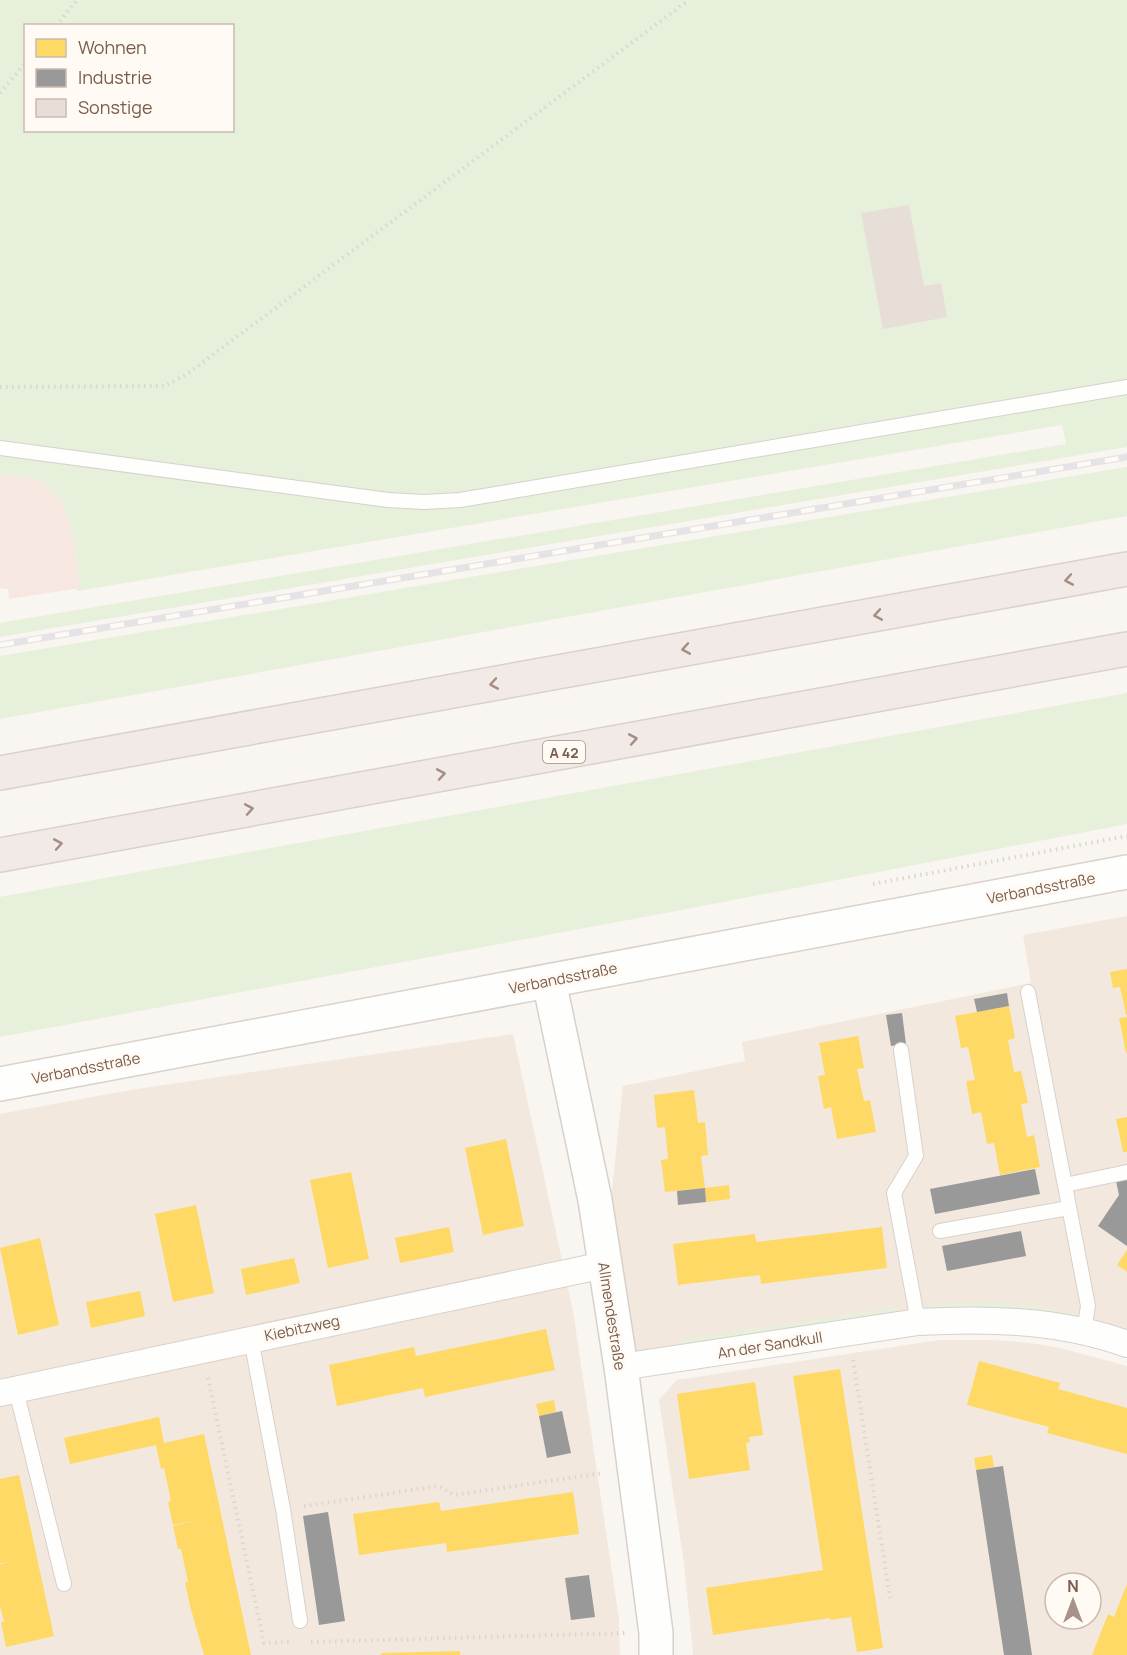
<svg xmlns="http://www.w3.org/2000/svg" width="1127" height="1655" font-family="Manrope,sans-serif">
  <rect width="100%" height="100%" fill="#f9f5f0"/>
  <!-- residential -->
  <path fill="#f2e8de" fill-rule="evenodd" d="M 1127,916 L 1127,1344 L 967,1320 L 621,1367 L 604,1265 L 623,1086 L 745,1061 L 742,1042 L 1031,983 L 1023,935 Z
    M 513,1034 L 573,1311 L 619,1619 L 620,1655 L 0,1655 L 0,1114 L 130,1090 Z
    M 939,1340 L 993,1340 L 1030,1343 L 1060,1348 L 1127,1366 L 1127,1655 L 693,1655 L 684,1563 L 659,1400 L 677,1380 ZM 1055,1583 L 1091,1583 L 1091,1619 L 1055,1619 Z"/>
  <!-- commercial -->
  <path fill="#f6e8e1" d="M 0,474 L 38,479 L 63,502 L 74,539 L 80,588 L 9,599 L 8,589 L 0,588 Z"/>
  <!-- green -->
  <path fill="#e7f0db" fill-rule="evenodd" d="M 0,0 L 1127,0 L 1127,447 L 0,637 L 0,623 L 1066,444 L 1062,425 L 77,591 L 77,588 L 80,587 L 74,539 L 63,502 L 38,479 L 0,474 ZM 26,26 L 232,26 L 232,130 L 26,130 Z
    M 1127,467 L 1127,516 L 0,719 L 0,656 Z
    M 1127,693 L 1127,824 L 671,912 L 0,1037 L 0,897 Z
    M 990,1302 L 1034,1306 L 1072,1313 L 1070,1316 C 1023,1308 978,1305 931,1308 L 931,1304 Z
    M 897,1307 L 898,1313 L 681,1345 L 680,1340 Z"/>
  <!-- homes -->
  <path fill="#ffd966" d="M 1127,969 L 1127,1015 L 1126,1015 L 1120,987 L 1113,988 L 1110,972 Z
    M 1009,1006 L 1015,1038 L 1008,1040 L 1014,1072 L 1021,1071 L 1028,1103 L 1021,1104 L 1027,1137 L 1034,1135 L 1040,1167 L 1000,1175 L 994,1143 L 987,1144 L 981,1112 L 972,1114 L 966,1081 L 975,1080 L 968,1047 L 961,1048 L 955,1016 Z
    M 1127,1017 L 1127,1053 L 1126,1053 L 1119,1018 Z
    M 858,1036 L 864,1068 L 857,1069 L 864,1101 L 870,1100 L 876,1132 L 837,1139 L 831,1107 L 824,1109 L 818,1076 L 825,1075 L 819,1043 Z
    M 694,1090 L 698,1123 L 705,1122 L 708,1155 L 701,1156 L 705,1188 L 665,1192 L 661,1160 L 668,1159 L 665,1127 L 657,1128 L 654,1095 Z
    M 1127,1117 L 1127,1152 L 1123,1152 L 1116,1119 Z
    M 506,1139 L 524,1226 L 483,1235 L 465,1148 Z
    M 351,1172 L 369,1259 L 328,1268 L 310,1180 Z
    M 729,1185 L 730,1199 L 706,1202 L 705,1188 Z
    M 196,1205 L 214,1293 L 173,1302 L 155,1214 Z
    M 449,1227 L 454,1252 L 400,1263 L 395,1238 Z
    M 882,1227 L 887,1268 L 761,1284 L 760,1275 L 678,1285 L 673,1244 L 755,1234 L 756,1242 Z
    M 40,1238 L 59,1325 L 18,1335 L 0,1248 Z
    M 1127,1250 L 1127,1272 L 1117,1265 Z
    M 294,1258 L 300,1283 L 246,1295 L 241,1269 Z
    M 140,1291 L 145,1316 L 91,1328 L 86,1302 Z
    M 546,1329 L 555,1370 L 425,1397 L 423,1388 L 337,1406 L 329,1365 L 414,1347 L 416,1356 Z
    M 979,1361 L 1060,1383 L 1058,1389 L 1127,1408 L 1127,1454 L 1047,1433 L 1049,1427 L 967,1405 Z
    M 840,1369 L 883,1648 L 857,1652 L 851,1617 L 830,1620 L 830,1618 L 713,1635 L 706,1588 L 823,1570 L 793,1376 Z
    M 755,1382 L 763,1435 L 749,1437 L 750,1442 L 746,1443 L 750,1470 L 689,1479 L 677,1394 Z
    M 554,1400 L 556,1412 L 539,1416 L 536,1404 Z
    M 159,1417 L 164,1443 L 204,1434 L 251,1655 L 204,1655 L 190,1606 L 185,1582 L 188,1582 L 181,1549 L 178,1549 L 173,1526 L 195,1520 L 173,1525 L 168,1502 L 171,1501 L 164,1468 L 161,1469 L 156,1445 L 70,1464 L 64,1438 Z
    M 992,1455 L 994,1467 L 976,1470 L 974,1458 Z
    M 19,1475 L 54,1636 L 6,1647 L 1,1622 L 4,1622 L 0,1606 L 0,1564 L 10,1562 L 0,1563 L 0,1479 Z
    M 573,1492 L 579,1534 L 447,1552 L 446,1543 L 359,1555 L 353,1514 L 439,1502 L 441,1511 Z
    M 1127,1584 L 1127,1655 L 1092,1655 L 1108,1614 L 1114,1617 Z
    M 460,1651 L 460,1655 L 381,1655 L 381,1653 Z"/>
  <!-- industry -->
  <path fill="#999" d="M 1007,993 L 1009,1006 L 977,1012 L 974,999 Z
    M 902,1013 L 906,1044 L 891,1046 L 886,1015 Z
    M 1035,1169 L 1040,1194 L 935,1214 L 930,1189 Z
    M 1127,1180 L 1127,1246 L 1098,1226 L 1119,1195 L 1116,1181 Z
    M 705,1188 L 706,1202 L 678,1205 L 677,1191 Z
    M 1021,1231 L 1026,1256 L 947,1271 L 942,1246 Z
    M 562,1411 L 571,1453 L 547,1458 L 539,1416 Z
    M 1003,1466 L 1020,1575 L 1032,1655 L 1004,1655 L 976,1470 Z
    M 328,1512 L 345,1621 L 319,1625 L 303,1516 Z
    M 589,1575 L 595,1617 L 571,1620 L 565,1578 Z"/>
  <!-- building -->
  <path fill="#e6ded7" d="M 909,205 L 924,286 L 941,283 L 947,317 L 883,329 L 861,213 Z"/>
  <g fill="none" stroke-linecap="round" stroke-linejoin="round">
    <defs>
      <path id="service" d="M 0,448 L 388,500 L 424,502 L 460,500 L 1127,387
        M 1028,992 L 1088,1306 L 1084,1331
        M 901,1050 L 916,1156 L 894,1193 L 918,1322
        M 1065,1185 L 1127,1172
        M 940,1231 L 1069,1208
        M 251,1339 L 283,1509 L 300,1621
        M 16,1390 L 64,1584"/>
      <path id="minor" d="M 621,1367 L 918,1322 C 987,1318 1061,1320 1127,1344
        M 0,1393 L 604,1265"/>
      <path id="tertiary" d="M 549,981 L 595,1200 L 621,1367 L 656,1633 L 656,1655"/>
      <path id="secondary" d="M 0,1084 L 1127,872"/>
      <path id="motorway" d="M 0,773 L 1127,569
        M 0,855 L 1127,649"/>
    </defs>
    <!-- service casing -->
    <use href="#service" stroke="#d7d1cb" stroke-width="16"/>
    <!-- minor casing -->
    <use href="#minor" stroke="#d7d1cb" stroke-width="28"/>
    <!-- tertiary casing -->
    <use href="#tertiary" stroke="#d7d1cb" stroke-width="36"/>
    <!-- secondary casing -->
    <use href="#secondary" stroke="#d9d2cb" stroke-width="36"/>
    <!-- motorway casing -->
    <use href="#motorway" stroke="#dad1cc" stroke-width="36"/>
    <!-- path -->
    <path stroke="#dcd5d0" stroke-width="4" stroke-dasharray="1.5 4.5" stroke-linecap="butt" d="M 56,26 L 77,0
      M 0,93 L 26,62
      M 0,387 L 165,386 L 187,374 L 689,0
      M 873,884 L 1127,836
      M 853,1360 L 890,1598
      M 208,1378 L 264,1643 L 289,1642
      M 304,1506 L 439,1486 L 454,1495 L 603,1473
      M 311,1642 L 625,1633"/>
    <!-- service -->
    <use href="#service" stroke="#fefefd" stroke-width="14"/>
    <!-- minor -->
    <use href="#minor" stroke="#fefefd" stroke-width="26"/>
    <!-- tertiary -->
    <use href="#tertiary" stroke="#fefefd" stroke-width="33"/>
    <!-- secondary -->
    <use href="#secondary" stroke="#fefefd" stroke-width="33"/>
    <!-- motorway -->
    <use href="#motorway" stroke="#f2eae7" stroke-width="33"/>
    <defs>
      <path id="rail" d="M 0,645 L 1127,457"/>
    </defs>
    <!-- rail casing -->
    <use href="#rail" stroke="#e6e3e7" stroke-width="7"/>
    <!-- rail -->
    <use href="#rail" stroke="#fffaf3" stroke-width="4.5" stroke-dasharray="14" stroke-linecap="butt"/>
  </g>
  <!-- one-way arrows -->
  <defs><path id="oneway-chevron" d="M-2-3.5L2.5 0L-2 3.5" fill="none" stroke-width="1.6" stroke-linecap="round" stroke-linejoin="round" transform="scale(1.5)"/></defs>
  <g stroke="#a48e83">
    <use href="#oneway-chevron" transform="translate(1069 580) rotate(170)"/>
    <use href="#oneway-chevron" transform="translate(878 615) rotate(170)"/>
    <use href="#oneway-chevron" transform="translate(686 649) rotate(170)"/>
    <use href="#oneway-chevron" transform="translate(494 684) rotate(170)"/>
    <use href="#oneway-chevron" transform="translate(633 739) rotate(-10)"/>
    <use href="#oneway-chevron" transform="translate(441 774) rotate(-10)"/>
    <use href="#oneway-chevron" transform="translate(249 809) rotate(-10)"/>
    <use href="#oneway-chevron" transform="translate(58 844) rotate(-10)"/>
  </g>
  <g text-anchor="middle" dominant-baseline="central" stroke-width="6" stroke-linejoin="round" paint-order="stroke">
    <!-- shield labels -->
    <rect fill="#fffaf3" stroke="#a28b7f" stroke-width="1.5" x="543" y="741" width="42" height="22" rx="4.5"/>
    <g font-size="14" font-weight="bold" fill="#7a5c4d">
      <text x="564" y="752">A 42</text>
    </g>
    <!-- street labels -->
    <g font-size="15" fill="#7a5c4d" stroke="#fffaf3">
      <text transform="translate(1041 888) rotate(-11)">Verbandsstraße</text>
      <text transform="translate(563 978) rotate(-11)">Verbandsstraße</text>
      <text transform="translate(86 1068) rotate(-11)">Verbandsstraße</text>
      <text transform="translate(612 1316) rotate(81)">Allmendestraße</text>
      <text transform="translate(302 1328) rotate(-12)">Kiebitzweg</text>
      <text transform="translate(770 1345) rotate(-9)">An der Sandkull</text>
    </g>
  </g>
  <!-- legend -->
  <rect x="24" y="24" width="210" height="108" fill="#fffaf3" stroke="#cabbb1" stroke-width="1.5"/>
  <rect x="36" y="39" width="30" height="18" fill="#ffd966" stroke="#cabbb1" stroke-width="1.5"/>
  <text x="78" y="54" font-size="18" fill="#7a5c4d">Wohnen</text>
  <rect x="36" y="69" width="30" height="18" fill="#999999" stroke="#cabbb1" stroke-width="1.5"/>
  <text x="78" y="84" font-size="18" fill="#7a5c4d">Industrie</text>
  <rect x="36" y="99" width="30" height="18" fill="#e6ded7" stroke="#cabbb1" stroke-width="1.5"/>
  <text x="78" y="114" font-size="18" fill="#7a5c4d">Sonstige</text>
  <!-- north arrow -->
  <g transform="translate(1073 1601)"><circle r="28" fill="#fffaf3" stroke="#cabbb1" stroke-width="1.5"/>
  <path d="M0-4.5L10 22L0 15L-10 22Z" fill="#a69286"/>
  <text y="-9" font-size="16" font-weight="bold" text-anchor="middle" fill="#7a5c4d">N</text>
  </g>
</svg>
